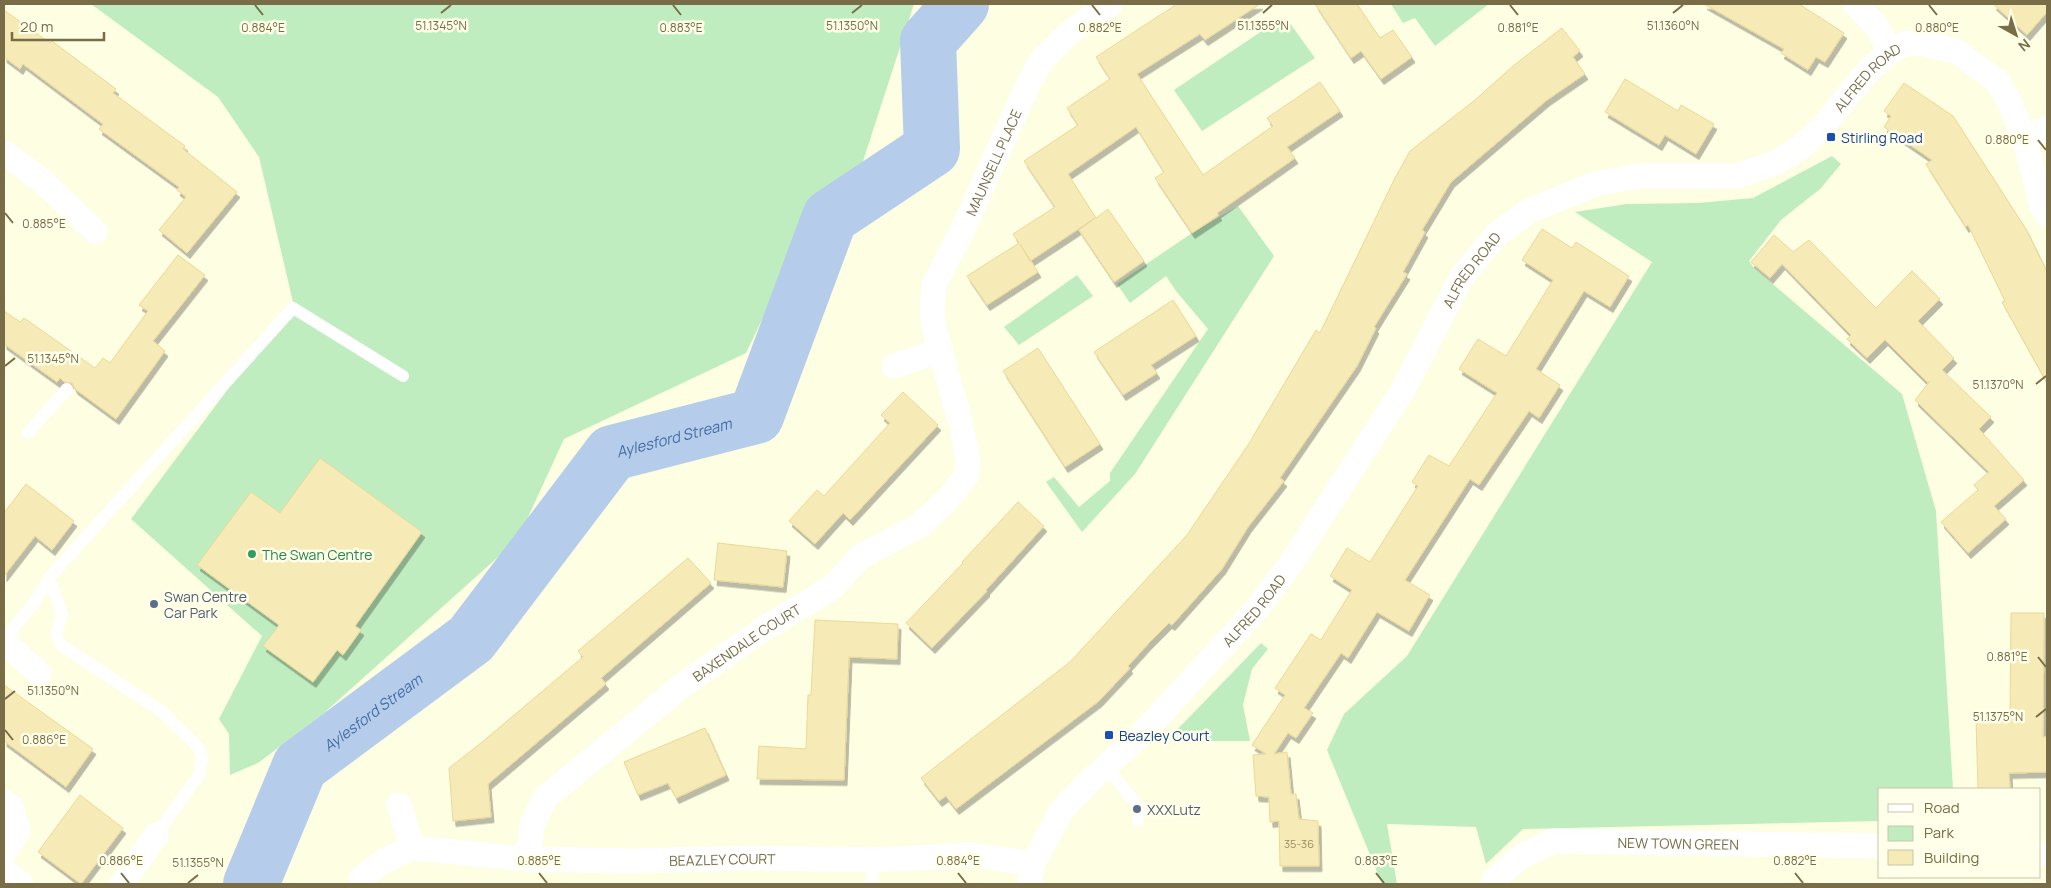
<svg xmlns="http://www.w3.org/2000/svg" width="2051" height="888" font-family="Manrope,sans-serif">
  <defs>
    <filter id="shadow"><feDropShadow dx="3" dy="5.5" stdDeviation="0" flood-color="#0004"/></filter>
  </defs>
  <rect width="100%" height="100%" fill="#fdfee2"/>
  <!-- green -->
  <path fill="#bfedc0" d="M 91,4 L 914,4 L 855,186 L 805,230 L 746,353 L 564,439 L 518,539 L 323,714 L 258,763 L 230,775 L 229,734 L 219,719 L 262,636 L 131,519 L 293,302 L 259,157 L 218,97 Z
    M 1391,4 L 1489,4 L 1435,46 L 1415,18 L 1403,23 Z
    M 1287,19 L 1315,58 L 1202,131 L 1174,90 L 1277,21 Z
    M 1832,156 L 1841,164 L 1820,189 L 1781,220 L 1749,261 L 1754,268 L 1902,394 L 1936,511 L 1953,789 L 1880,789 L 1880,821 L 1523,829 L 1486,864 L 1476,827 L 1387,824 L 1397,884 L 1382,884 L 1327,750 L 1344,714 L 1407,656 L 1652,262 L 1575,212 L 1627,204 L 1698,203 L 1753,198 Z
    M 1238,206 L 1274,256 L 1135,474 L 1082,532 L 1046,482 L 1054,477 L 1079,507 L 1110,481 L 1110,473 L 1208,329 L 1176,291 L 1166,276 L 1130,303 L 1117,284 L 1192,233 Z
    M 1077,275 L 1093,296 L 1019,345 L 1004,327 Z
    M 1261,643 L 1268,649 L 1252,669 L 1243,705 L 1250,741 L 1202,741 L 1173,734 Z"/>
  <g fill="none" stroke-linecap="round" stroke-linejoin="round">
    <!-- river -->
    <path stroke="#b5ccea" stroke-width="56" id="s1" d="M 251,884 L 300,766 L 471,639 L 612,453 L 756,416 L 830,217 L 932,149 L 928,41 L 961,4"/>
  </g>
  <!-- building -->
  <path fill="#f6eab7" stroke="#ead996" filter="url(#shadow)" d="M 1177,4 L 1260,4 L 1205,40 L 1200,34 L 1137,74 L 1203,175 L 1273,126 L 1267,118 L 1320,82 L 1340,111 L 1287,147 L 1295,158 L 1217,213 L 1219,215 L 1192,233 L 1155,178 L 1164,172 L 1136,127 L 1068,174 L 1096,218 L 1108,209 L 1144,261 L 1114,282 L 1079,230 L 1095,218 L 1030,261 L 1020,244 L 1038,272 L 987,305 L 967,276 L 1019,243 L 1013,234 L 1055,207 L 1024,161 L 1078,125 L 1067,108 L 1110,79 L 1096,57 Z
    M 1315,4 L 1357,4 L 1380,38 L 1393,30 L 1412,57 L 1381,79 L 1361,51 L 1351,58 Z
    M 1704,4 L 1799,4 L 1844,33 L 1825,62 L 1816,57 L 1808,70 L 1781,53 L 1784,49 Z
    M 1993,4 L 2047,4 L 2047,12 L 2027,35 Z
    M 4,10 L 50,43 L 52,41 L 116,89 L 113,93 L 185,146 L 183,149 L 237,192 L 187,253 L 159,230 L 186,197 L 177,190 L 179,187 L 99,129 L 103,124 L 23,64 L 20,69 L 4,57 Z
    M 1562,28 L 1580,51 L 1573,57 L 1585,74 L 1547,100 L 1451,182 L 1422,230 L 1425,232 L 1403,272 L 1407,274 L 1374,327 L 1376,328 L 1357,366 L 1280,478 L 1284,481 L 1248,527 L 1222,569 L 1172,625 L 1169,623 L 1148,644 L 1128,666 L 1130,668 L 1099,701 L 956,809 L 946,796 L 939,801 L 921,778 L 1070,662 L 1187,535 L 1248,445 L 1316,330 L 1320,333 L 1395,178 L 1410,151 L 1475,100 L 1513,66 Z
    M 1625,79 L 1678,111 L 1681,105 L 1714,124 L 1696,154 L 1665,135 L 1659,145 L 1605,112 Z
    M 1904,83 L 1953,116 L 2026,229 L 2047,272 L 2047,383 L 2002,302 L 2005,301 L 1968,225 L 1966,227 L 1926,164 L 1932,160 L 1884,127 L 1891,116 L 1884,111 Z
    M 1542,229 L 1572,248 L 1576,242 L 1629,276 L 1610,307 L 1584,291 L 1536,369 L 1560,385 L 1539,418 L 1529,411 L 1479,485 L 1470,479 L 1405,580 L 1430,595 L 1409,631 L 1377,612 L 1348,658 L 1341,653 L 1304,708 L 1313,713 L 1296,738 L 1288,733 L 1274,754 L 1287,752 L 1291,794 L 1296,794 L 1299,819 L 1318,821 L 1319,866 L 1280,866 L 1279,821 L 1270,822 L 1269,797 L 1256,796 L 1253,755 L 1266,754 L 1252,745 L 1285,695 L 1275,688 L 1311,634 L 1321,640 L 1352,590 L 1330,576 L 1347,548 L 1370,562 L 1418,486 L 1412,482 L 1429,455 L 1449,466 L 1497,393 L 1459,369 L 1478,339 L 1506,356 L 1553,280 L 1522,260 Z
    M 1774,235 L 1793,252 L 1809,240 L 1876,308 L 1912,271 L 1940,299 L 1918,321 L 1954,358 L 1942,370 L 1991,417 L 1979,429 L 2024,480 L 1994,506 L 2006,519 L 1968,553 L 1941,522 L 1978,490 L 1974,485 L 1989,472 L 1915,400 L 1930,381 L 1928,383 L 1885,340 L 1867,358 L 1847,339 L 1851,335 L 1782,264 L 1770,278 L 1751,262 Z
    M 178,255 L 205,275 L 153,341 L 165,351 L 116,419 L 75,389 L 72,383 L 64,382 L 60,378 L 57,382 L 4,344 L 4,311 L 20,322 L 24,318 L 95,368 L 103,358 L 110,363 L 148,311 L 139,305 Z
    M 1173,300 L 1196,336 L 1151,365 L 1157,373 L 1123,395 L 1094,352 Z
    M 1038,348 L 1100,444 L 1065,467 L 1003,371 Z
    M 903,392 L 938,425 L 850,520 L 843,513 L 815,544 L 789,521 L 817,490 L 824,496 L 890,423 L 881,415 Z
    M 320,458 L 422,532 L 355,626 L 361,630 L 343,655 L 337,650 L 313,682 L 263,646 L 279,625 L 197,565 L 251,492 L 280,513 Z
    M 26,484 L 74,521 L 52,550 L 35,536 L 4,576 L 4,513 Z
    M 1018,502 L 1044,526 L 986,590 L 987,591 L 932,648 L 906,623 L 963,563 L 962,562 Z
    M 718,543 L 787,551 L 783,587 L 714,580 Z
    M 688,558 L 711,583 L 601,678 L 606,684 L 488,784 L 491,817 L 453,821 L 449,768 L 481,743 L 583,657 L 578,651 Z
    M 2011,613 L 2044,613 L 2043,737 L 2047,737 L 2047,772 L 2009,773 L 2010,789 L 1978,789 L 1976,719 L 2010,719 Z
    M 815,620 L 898,624 L 897,659 L 849,657 L 844,780 L 757,779 L 759,746 L 806,749 L 808,695 L 811,695 Z
    M 4,685 L 93,749 L 66,787 L 4,741 Z
    M 705,728 L 726,775 L 676,798 L 668,783 L 638,795 L 624,762 Z
    M 80,795 L 123,828 L 81,884 L 38,852 Z"/>
  <g fill="none" stroke-linecap="round" stroke-linejoin="round">
    <!-- lane -->
    <path stroke="#fff" stroke-width="12" d="M 28,433 L 67,389
      M 49,578 L 62,614 L 56,634 L 61,645 L 161,711 L 198,747 L 202,758 L 199,775 L 156,835
      M 4,640 L 34,603 L 49,578 L 293,308 L 403,376
      M 1106,766 L 1140,809 L 1138,820
      M 872,884 L 873,860"/>
    <!-- street -->
    <g stroke="#fff" stroke-width="25">
      <path d="M 1855,4 L 1874,23 L 1891,51"/>
      <path d="M 2024,137 L 2047,129"/>
      <path d="M 4,153 L 38,177 L 95,231"/>
      <path d="M 894,366 L 941,350"/>
      <path id="s2" d="M 960,421 L 934,328 L 932,310 L 934,285 L 961,234 L 1026,89 L 1040,62 L 1069,33 L 1110,4"/>
      <path d="M 4,641 L 39,674"/>
      <path d="M 4,802 L 11,807 L 18,830 L 4,853"/>
      <path d="M 399,805 L 412,848"/>
      <path d="M 2040,854 L 2047,854"/>
      <path id="s3" d="M 528,859 L 532,825 L 545,798 L 683,685 L 765,628 L 833,587 L 860,557 L 919,526 L 947,500 L 967,475 L 968,460 L 963,436"/>
      <path d="M 4,871 L 21,884"/>
      <path id="s4" d="M 361,879 L 382,862 L 412,848 L 528,859 L 630,861 L 753,858 L 873,860 L 974,855 L 1033,864"/>
      <path d="M 122,884 L 156,835"/>
      <path id="s5" d="M 1029,884 L 1033,864 L 1061,811 L 1089,782 L 1145,731 L 1256,610 L 1290,565 L 1403,390 L 1461,278 L 1497,234 L 1529,211 L 1595,184 L 1639,176 L 1737,176 L 1775,163 L 1800,148 L 1824,125 L 1868,71 L 1891,51 L 1907,43 L 1924,44 L 1956,51 L 1997,81 L 2009,101 L 2024,137 L 2042,206 L 2047,215"/>
      <path id="s6" d="M 1493,884 L 1493,881 L 1521,856 L 1554,841 L 1880,846"/>
    </g>
  </g>
  <!-- ticks -->
  <path fill="none" stroke="#786d46" stroke-width="2" d="M 255,5 L 263,15M 673,5 L 681,15M 1092,5 L 1100,15M 1510,5 L 1518,15M 1929,5 L 1937,15M 441,13 L 451,5M 852,13 L 862,5M 1263,13 L 1272,5M 1673,13 L 1683,5M 2038,140 L 2046,150M 5,213 L 13,223M 5,366 L 15,358M 2036,384 L 2046,376M 2038,657 L 2046,667M 5,699 L 15,691M 2036,717 L 2046,709M 5,730 L 13,740M 121,873 L 129,883M 539,873 L 547,883M 958,873 L 966,883M 1376,873 L 1384,883M 1795,873 L 1803,883M 188,883 L 198,875"/>
  <!-- markers -->
  <g fill="#1a4fb4" stroke="#ffffea" stroke-width="2">
    <rect x="1826" y="132" width="10" height="10" rx="2.5"/>
    <rect x="1104" y="730" width="10" height="10" rx="2.5"/>
  </g>
  <circle fill="#2e9e5b" stroke="#ffffea" stroke-width="2" cx="252" cy="554" r="5"/>
  <g fill="#5c6f8a" stroke="#ffffea" stroke-width="2">
    <circle cx="154" cy="604" r="5"/>
    <circle cx="1137" cy="809" r="5"/>
  </g>
  <g text-anchor="middle" dominant-baseline="central" stroke-width="5" stroke-linejoin="round" paint-order="stroke">
    <!-- number labels -->
    <g font-size="11" fill="#988c62">
      <text x="1299" y="843">35-36</text>
    </g>
    <!-- street labels -->
    <g font-size="14" fill="#786d46" stroke="#ffffea">
      <text stroke="none"><textPath href="#s5" startOffset="1229">ALFRED ROAD</textPath></text>
      <text stroke="none"><textPath href="#s2" startOffset="276">MAUNSELL PLACE</textPath></text>
      <text stroke="none"><textPath href="#s5" startOffset="764">ALFRED ROAD</textPath></text>
      <text stroke="none"><textPath href="#s5" startOffset="359">ALFRED ROAD</textPath></text>
      <text stroke="none"><textPath href="#s3" startOffset="319">BAXENDALE COURT</textPath></text>
      <text stroke="none"><textPath href="#s6" startOffset="201">NEW TOWN GREEN</textPath></text>
      <text stroke="none"><textPath href="#s4" startOffset="371">BEAZLEY COURT</textPath></text>
    </g>
    <!-- transit labels -->
    <g font-size="14" fill="#164399" stroke="#ffffea" text-anchor="start">
      <text x="1841" y="137">Stirling Road</text>
      <text x="1119" y="735">Beazley Court</text>
    </g>
    <!-- leisure labels -->
    <g font-size="14" fill="#27864d" stroke="#ffffea" text-anchor="start">
      <text x="262" y="554">The Swan Centre</text>
    </g>
    <!-- service labels -->
    <g font-size="14" fill="#4e5e75" stroke="#ffffea" text-anchor="start">
      <text x="164" y="596">Swan Centre<tspan x="164" dy="16">Car Park</tspan></text>
      <text x="1147" y="809">XXXLutz</text>
    </g>
    <!-- water labels -->
    <g font-size="15" font-style="italic" fill="#456da4" stroke="#ffffea">
      <text stroke="none"><textPath href="#s1" startOffset="638">Aylesford Stream</textPath></text>
      <text stroke="none"><textPath href="#s1" startOffset="218">Aylesford Stream</textPath></text>
    </g>
  </g>
  <g font-size="12" text-anchor="middle" fill="#786d46" stroke="#ffffea" stroke-width="5" stroke-linejoin="round" paint-order="stroke">
    <text x="441" y="30">51.1345°N</text>
    <text x="852" y="30">51.1350°N</text>
    <text x="1263" y="30">51.1355°N</text>
    <text x="1673" y="30">51.1360°N</text>
    <text x="263" y="32">0.884°E</text>
    <text x="681" y="32">0.883°E</text>
    <text x="1100" y="32">0.882°E</text>
    <text x="1518" y="32">0.881°E</text>
    <text x="1937" y="32">0.880°E</text>
    <text x="2007" y="144">0.880°E</text>
    <text x="44" y="228">0.885°E</text>
    <text x="53" y="363">51.1345°N</text>
    <text x="1998" y="389">51.1370°N</text>
    <text x="2007" y="661">0.881°E</text>
    <text x="53" y="695">51.1350°N</text>
    <text x="1998" y="721">51.1375°N</text>
    <text x="44" y="744">0.886°E</text>
    <text x="121" y="865">0.886°E</text>
    <text x="539" y="865">0.885°E</text>
    <text x="958" y="865">0.884°E</text>
    <text x="1376" y="865">0.883°E</text>
    <text x="1795" y="865">0.882°E</text>
    <text x="198" y="867">51.1355°N</text>
  </g>
  <!-- border -->
  <rect width="2051" height="888" fill="none" stroke="#786d46" stroke-width="10"/>
  <!-- legend -->
  <rect x="1878" y="788" width="162" height="90" fill="#ffffea" stroke="#c9c5a8"/>
  <rect x="1888" y="804" width="25" height="8" fill="#ffffff" stroke="#c9c5a8"/>
  <text x="1924" y="813" font-size="15" fill="#786d46">Road</text>
  <rect x="1888" y="826" width="25" height="15" fill="#bfedc0" stroke="#c9c5a8"/>
  <text x="1924" y="838" font-size="15" fill="#786d46">Park</text>
  <rect x="1888" y="850" width="25" height="15" fill="#f6eab7" stroke="#c9c5a8"/>
  <text x="1924" y="863" font-size="15" fill="#786d46">Building</text>
  <!-- north arrow -->
  <g transform="translate(2016 35) rotate(141)" stroke="#ffffea" stroke-width="4" paint-order="stroke">
  <path d="M0-4L9 19L0 12L-9 19Z" fill="#786d46"/>
  <text y="-8" font-size="14" font-weight="bold" text-anchor="middle" fill="#786d46">N</text>
  </g>
  <!-- scale -->
  <path d="M12 32v8h92v-8" fill="none" stroke="#786d46" stroke-width="2.5"/>
  <text x="20" y="32" font-size="15" fill="#786d46" stroke="#ffffea" stroke-width="4" paint-order="stroke">20 m</text>
</svg>
